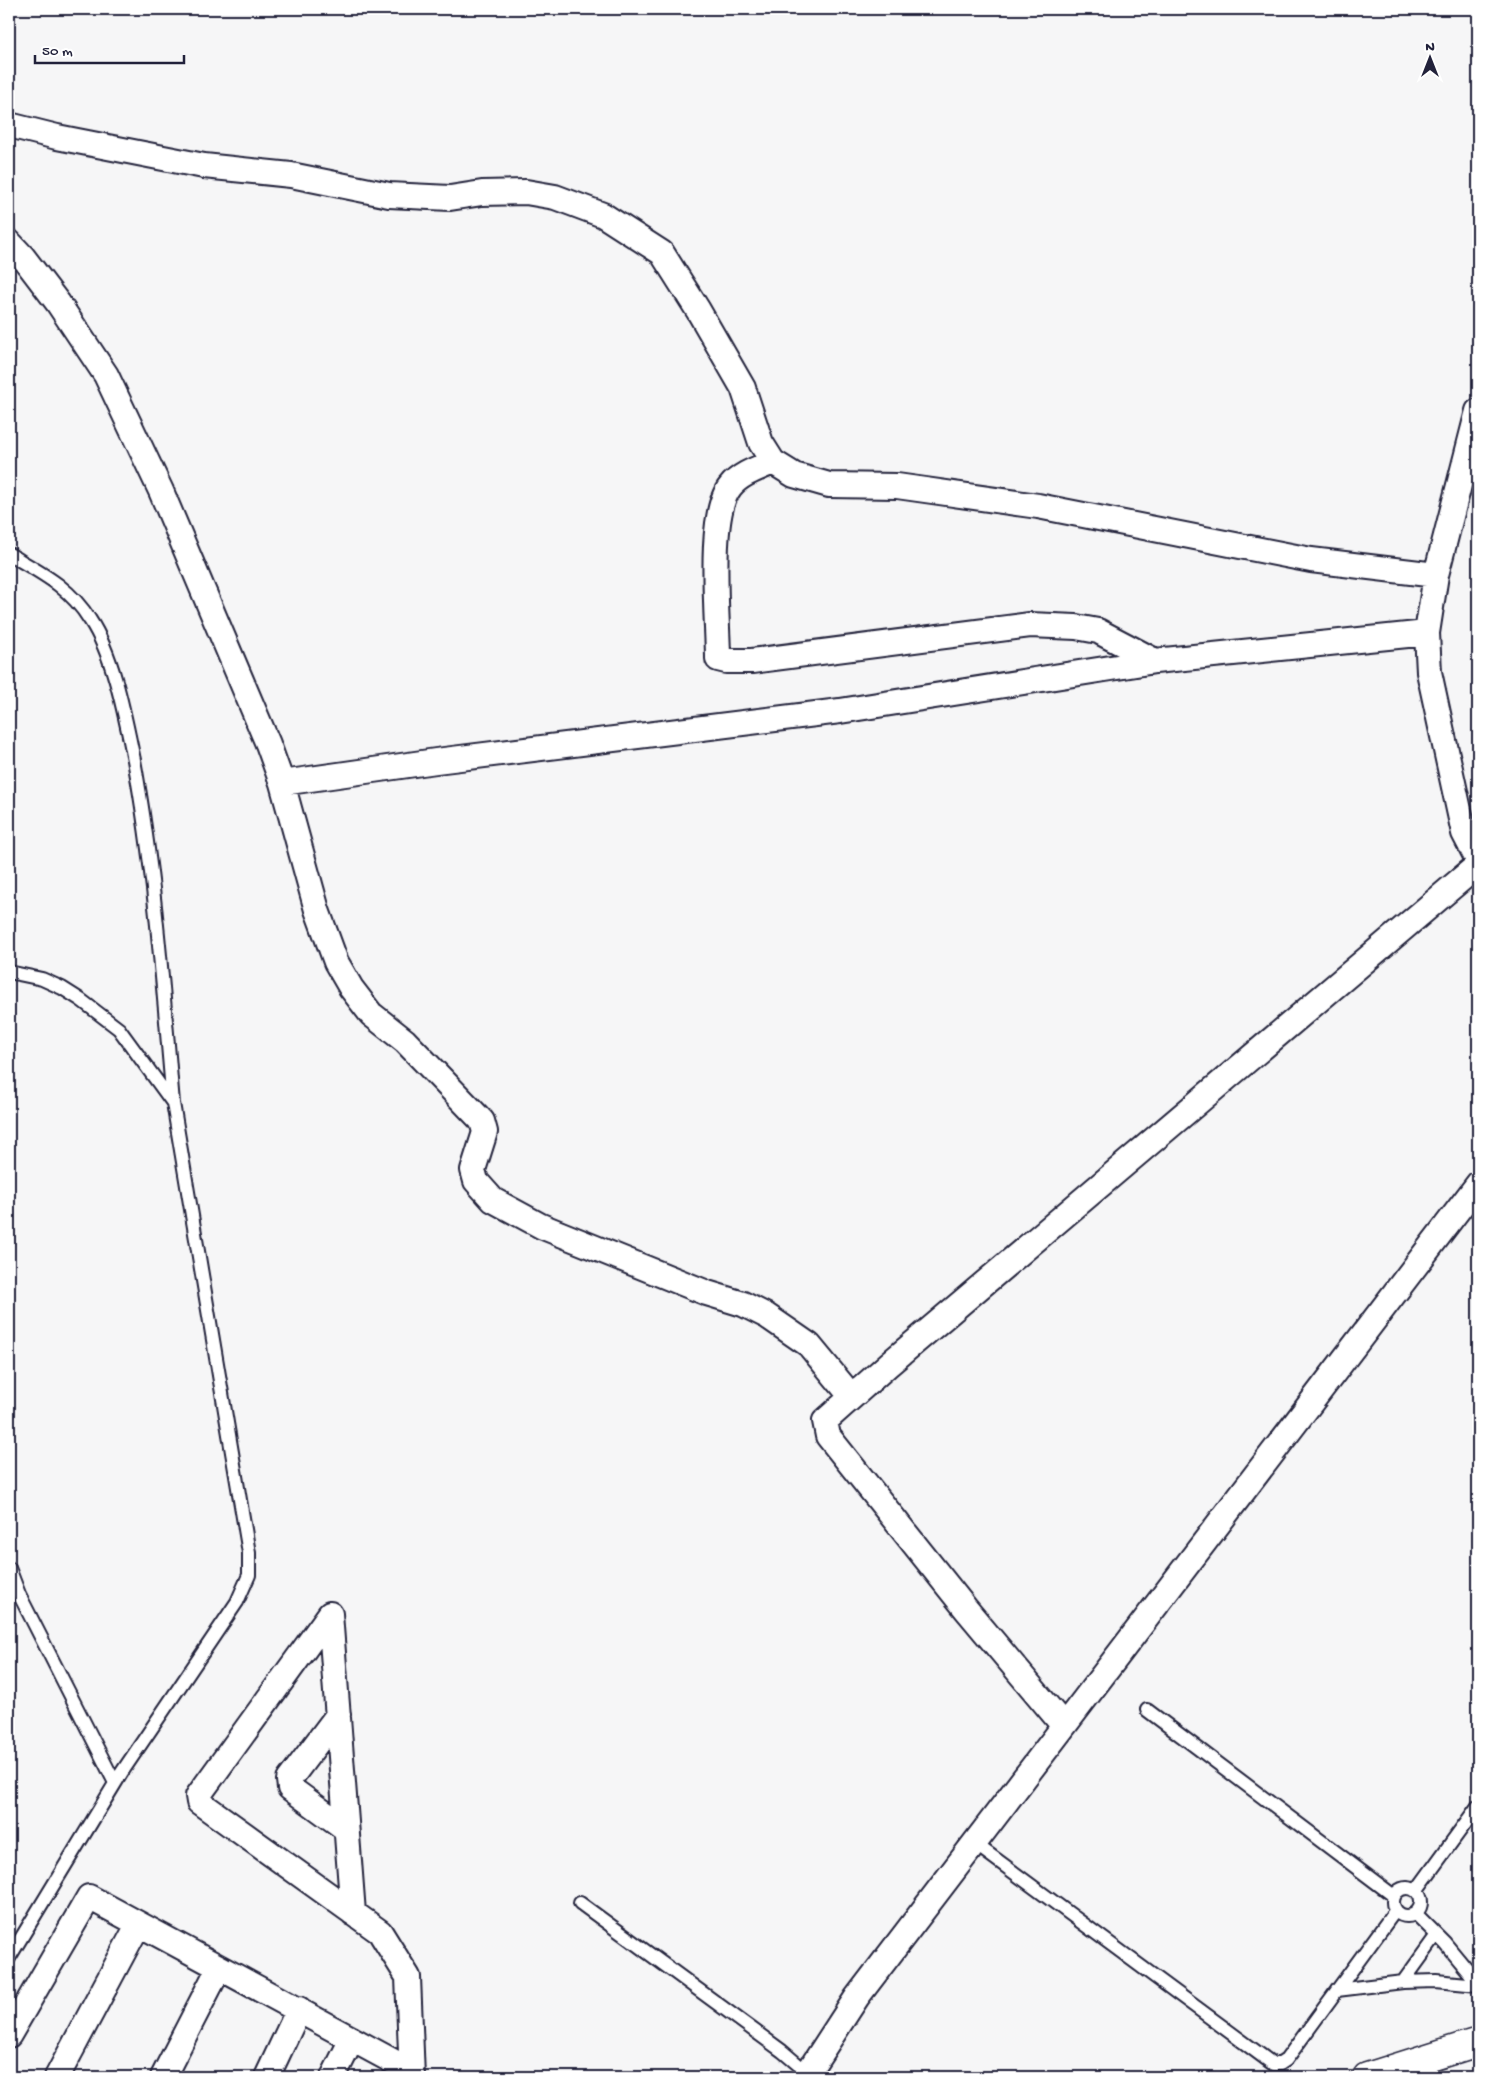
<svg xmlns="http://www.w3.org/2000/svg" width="1487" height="2086" font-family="'Gochi Hand',sans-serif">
  <rect width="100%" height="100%" fill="#f6f6f7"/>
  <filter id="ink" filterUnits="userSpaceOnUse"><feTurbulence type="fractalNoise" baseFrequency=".02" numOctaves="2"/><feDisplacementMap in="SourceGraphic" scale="10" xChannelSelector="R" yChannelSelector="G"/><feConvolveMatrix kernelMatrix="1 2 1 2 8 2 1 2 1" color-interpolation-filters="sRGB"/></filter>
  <g filter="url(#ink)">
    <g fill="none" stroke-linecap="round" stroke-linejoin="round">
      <defs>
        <path id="lane" d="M 9,554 C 41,573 69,586 90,620 C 114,656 125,717 134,760 C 155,874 163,988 173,1103
          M 9,972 L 42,979 L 62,988 L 81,1000 L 119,1029 L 173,1103 L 249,1553 L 249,1575 L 237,1602 L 122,1772 L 9,1958
          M 9,1568 L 19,1594 L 115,1783
          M 1147,1710 L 1394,1896
          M 974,1843 L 1273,2064 L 1280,2064 L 1286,2060 L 1395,1911
          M1393 1902a14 14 0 1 1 28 0a14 14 0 1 1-28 0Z
          M 1416,1891 L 1478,1806
          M 580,1903 L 782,2051 L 808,2073
          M 1416,1914 L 1445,1943 L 1478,1983
          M 1403,1982 L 1437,1935
          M 1337,1990 L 1403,1982 L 1436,1981 L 1478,1985"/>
        <path id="street" d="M 9,125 L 57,137 L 204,166 L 291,175 L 389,195 L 450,198 L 482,193 L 526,192 L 555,197 L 603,215 L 662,253 L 698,310 L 743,388 L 761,443 L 773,462 L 794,475 L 829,485 L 897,486 L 1038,506 L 1311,560 L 1436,575
          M 9,242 L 23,257 L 58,303 L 106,375 L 161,491 L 268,744 L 282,783 L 317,910 L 336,962 L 351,988 L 371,1014 L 405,1041 L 482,1121 L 485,1132 L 473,1170 L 476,1181 L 493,1200 L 541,1226 L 707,1293 L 743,1304 L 767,1316 L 809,1345 L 852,1397
          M 1478,411 L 1436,575 L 1427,633 L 1429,672 L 1464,833 L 1478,860
          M 773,462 C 759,468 740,474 730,487 C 707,515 718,620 718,659 L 726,661 L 752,661 L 1030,625 L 1076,627 L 1098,631 L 1155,661 L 1427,633
          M 282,783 L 436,761 L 840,711 L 1155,661
          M 330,1614 L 198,1796 L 199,1802 L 380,1932 L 408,1977 L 412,2077
          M 330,1614 L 353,1913
          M 338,1715 L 289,1780 L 290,1788 L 346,1829
          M 1064,1726 L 966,1609 L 828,1436 L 825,1421 L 889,1364 L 1478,865
          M 9,2035 L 89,1897 L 411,2071
          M 57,2077 L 138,1925
          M 163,2077 L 219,1968
          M 267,2077 L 299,2009
          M 333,2077 L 352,2039
          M 805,2077 L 857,1997 L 1478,1184"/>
        <path id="secondary" d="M 1367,2077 L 1478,2042"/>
      </defs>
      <!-- lane casing -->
      <use href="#lane" stroke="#22223b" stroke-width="16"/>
      <!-- street casing -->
      <use href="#street" stroke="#22223b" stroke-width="28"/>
      <!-- secondary casing -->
      <use href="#secondary" stroke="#22223b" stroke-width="31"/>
      <!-- lane -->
      <use href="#lane" stroke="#fff" stroke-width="12"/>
      <!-- street -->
      <use href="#street" stroke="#fff" stroke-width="24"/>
      <!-- secondary -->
      <use href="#secondary" stroke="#fff" stroke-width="28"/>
    </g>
  </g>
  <!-- margin -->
  <rect width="1487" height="2086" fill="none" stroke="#fff" stroke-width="30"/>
  <rect x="15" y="15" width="1457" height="2056" fill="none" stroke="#22223b" stroke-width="2" filter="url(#ink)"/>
  <!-- north arrow -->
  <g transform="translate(1430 58)" stroke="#ffffff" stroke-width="4" paint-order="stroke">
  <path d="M0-4L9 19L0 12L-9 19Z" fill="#22223b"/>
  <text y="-8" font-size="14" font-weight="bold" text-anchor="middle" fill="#22223b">N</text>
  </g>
  <!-- scale -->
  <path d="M35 55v8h149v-8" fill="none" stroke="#22223b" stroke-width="2.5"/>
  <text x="42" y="55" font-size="15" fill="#22223b" stroke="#ffffff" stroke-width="4" paint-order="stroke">50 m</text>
</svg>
